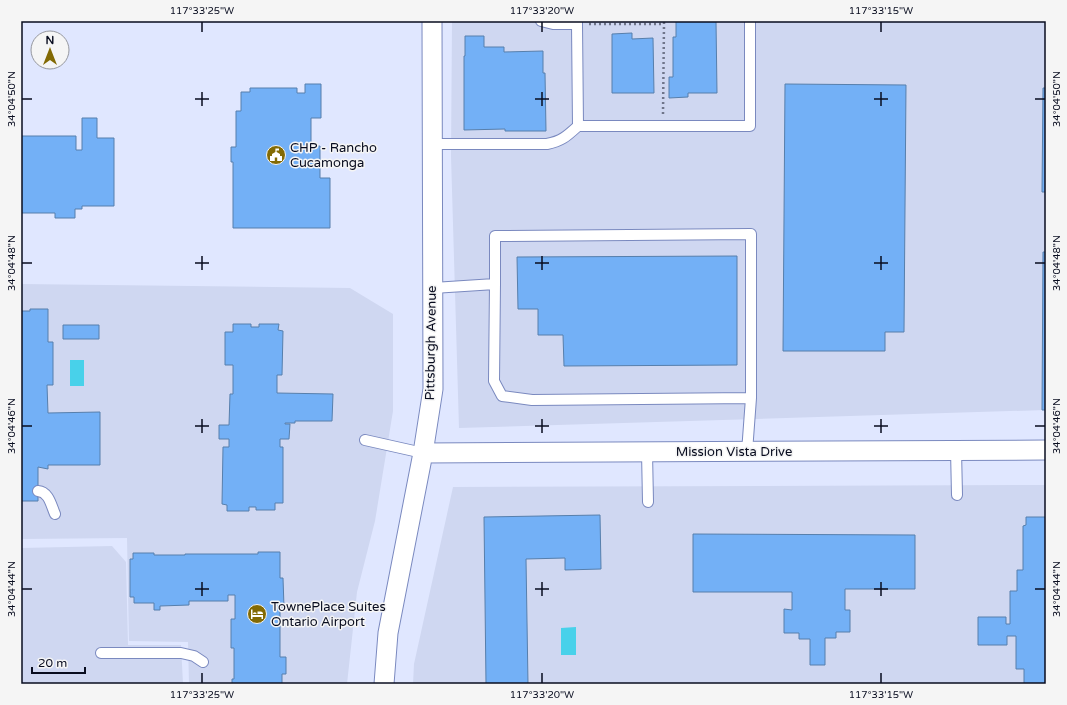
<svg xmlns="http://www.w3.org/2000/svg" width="1067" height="705" font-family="'Varela Round',sans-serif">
  <rect width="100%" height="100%" fill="#e0e7ff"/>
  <!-- built -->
  <path fill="#cfd7f1" d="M 452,21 L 1046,21 L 1046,410 L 459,428 L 451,156 Z
    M 21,284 L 350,288 L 393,314 L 393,411 L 375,521 L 357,592 L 347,684 L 189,684 L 188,642 L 129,641 L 127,538 L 21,539 Z
    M 1046,485 L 1046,684 L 413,684 L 414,664 L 453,487 Z
    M 112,546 L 126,562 L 128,645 L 181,645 L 183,684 L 21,684 L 21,548 Z"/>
  <!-- water -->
  <path fill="#48d1ea" d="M 70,360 L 84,360 L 84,386 L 70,386 Z
    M 576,627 L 576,655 L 561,655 L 561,628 Z"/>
  <!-- building -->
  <path fill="#73b0f6" stroke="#577fac" d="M 676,21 L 716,21 L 717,93 L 688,93 L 688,97 L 669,98 L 669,77 L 673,77 L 673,37 L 676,37 Z
    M 632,33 L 632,39 L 653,38 L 654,93 L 612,93 L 612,34 Z
    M 465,36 L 484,36 L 484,47 L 504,47 L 504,52 L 543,51 L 543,73 L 545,73 L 546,131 L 505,131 L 505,129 L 464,130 L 464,56 L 465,56 Z
    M 305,84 L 321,84 L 321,118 L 311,118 L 311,146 L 320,146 L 320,178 L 330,178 L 330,228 L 233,228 L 233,162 L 231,162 L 231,147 L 236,147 L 236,111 L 241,111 L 241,92 L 250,92 L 250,88 L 297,88 L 297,93 L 305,93 Z
    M 785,84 L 906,85 L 904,332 L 885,332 L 885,351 L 783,351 Z
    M 1043,88 L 1046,88 L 1046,192 L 1042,192 Z
    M 82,118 L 97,118 L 97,138 L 114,138 L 114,206 L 82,206 L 82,209 L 75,209 L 75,218 L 55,218 L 55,213 L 21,213 L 21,136 L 76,136 L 76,150 L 82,150 Z
    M 1043,252 L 1046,252 L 1046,410 L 1042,410 Z
    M 737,256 L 737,365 L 564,366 L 563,335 L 538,335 L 538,309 L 518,309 L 517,257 Z
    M 30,309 L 48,309 L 48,342 L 53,342 L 53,385 L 47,385 L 48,413 L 100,412 L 100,465 L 48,465 L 48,469 L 38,467 L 38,501 L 21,501 L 21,311 L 30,311 Z
    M 233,324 L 251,324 L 251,327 L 259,327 L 259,324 L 279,324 L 278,330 L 283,331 L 282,375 L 277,375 L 277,393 L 333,394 L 332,421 L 295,421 L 295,423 L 285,423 L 285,424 L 290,424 L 289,439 L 280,439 L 280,447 L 283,447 L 283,503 L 275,503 L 275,510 L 256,510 L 256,507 L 249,507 L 249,511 L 227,511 L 227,505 L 222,504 L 223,447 L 229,447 L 229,439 L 219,439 L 219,425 L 229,425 L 230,394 L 233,394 L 233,365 L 225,365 L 225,332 L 233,332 Z
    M 63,325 L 99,325 L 99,339 L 63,339 Z
    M 600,515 L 601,569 L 565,570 L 565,558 L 526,559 L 528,684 L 486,684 L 484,517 Z
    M 1026,517 L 1046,517 L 1046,684 L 1024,684 L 1024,669 L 1016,669 L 1016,636 L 1007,636 L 1007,645 L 978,645 L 978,617 L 1006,617 L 1006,624 L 1010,624 L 1010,591 L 1017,591 L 1017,570 L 1023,570 L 1023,526 L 1026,525 Z
    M 693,534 L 915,535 L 915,589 L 845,589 L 845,610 L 850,610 L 850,632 L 836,632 L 836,638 L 825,638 L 825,665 L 810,665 L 810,639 L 799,639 L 799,633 L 784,633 L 784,609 L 792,610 L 792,592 L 693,592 Z
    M 258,552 L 280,552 L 280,578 L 283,578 L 284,607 L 280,607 L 280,657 L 286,657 L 286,674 L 282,674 L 282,684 L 232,684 L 232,679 L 234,679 L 234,648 L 231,648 L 231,619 L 235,619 L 235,595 L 228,595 L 228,601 L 189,601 L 189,605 L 160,606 L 160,610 L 154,610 L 154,603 L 134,603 L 134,597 L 130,597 L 130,559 L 133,559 L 133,553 L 154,553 L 154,555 L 185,555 L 185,554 L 258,554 Z"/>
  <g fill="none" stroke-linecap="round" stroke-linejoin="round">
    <defs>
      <path id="service" d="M 541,21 L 553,24 L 577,24 L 577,21
        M 577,24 L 578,126
        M 433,144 L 547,144 C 562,141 567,136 578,126 L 750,126 L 750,21
        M 495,284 L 494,381 L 502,396 L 532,400 L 751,398
        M 433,288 L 495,284 L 495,236 L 751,234 L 751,398 L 747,452
        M 365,440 L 423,453
        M 956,450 L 957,495
        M 647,452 L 648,502
        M 38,491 C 49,492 51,505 55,514
        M 101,653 L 181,653 L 194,656 L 203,662"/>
      <path id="minor" d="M 423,453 L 1046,450
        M 384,684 L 388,633 L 423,453 L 433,389 L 432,21"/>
    </defs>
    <!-- service casing -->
    <use href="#service" stroke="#7a89bf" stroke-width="12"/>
    <!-- minor casing -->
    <use href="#minor" stroke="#7a89bf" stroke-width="21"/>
    <!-- path -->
    <path stroke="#6f758a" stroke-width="2.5" stroke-dasharray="2 3" stroke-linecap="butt" d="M 589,24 L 664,24 L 664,21
      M 663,114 L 664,24"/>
    <!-- service -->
    <use href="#service" stroke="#fff" stroke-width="10"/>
    <!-- minor -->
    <use href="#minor" stroke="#fff" stroke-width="19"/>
  </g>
  <!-- ticks -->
  <path fill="none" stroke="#080c1f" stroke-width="1.5" d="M 202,22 L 202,32M 542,22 L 542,32M 881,22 L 881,32M 202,92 L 202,106M 542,92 L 542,106M 881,92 L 881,106M 22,99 L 32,99M 195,99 L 209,99M 535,99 L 549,99M 874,99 L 888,99M 1035,99 L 1045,99M 202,256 L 202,270M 542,256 L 542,270M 881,256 L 881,270M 22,263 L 32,263M 195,263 L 209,263M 535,263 L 549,263M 874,263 L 888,263M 1035,263 L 1045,263M 202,419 L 202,433M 542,419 L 542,433M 881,419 L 881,433M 22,426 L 32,426M 195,426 L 209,426M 535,426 L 549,426M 874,426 L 888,426M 1035,426 L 1045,426M 202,582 L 202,596M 542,582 L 542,596M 881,582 L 881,596M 22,589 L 32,589M 195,589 L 209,589M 535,589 L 549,589M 874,589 L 888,589M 1035,589 L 1045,589M 202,673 L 202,683M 542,673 L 542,683M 881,673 L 881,683"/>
  <!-- icons -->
  <defs>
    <symbol id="civic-disc" viewBox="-11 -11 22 22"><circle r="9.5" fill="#836a04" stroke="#f5f5f5"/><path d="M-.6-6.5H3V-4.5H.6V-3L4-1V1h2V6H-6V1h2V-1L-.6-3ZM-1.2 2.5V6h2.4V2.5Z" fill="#fff"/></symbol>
    <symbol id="hotel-disc" viewBox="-11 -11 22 22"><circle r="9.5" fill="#836a04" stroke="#f5f5f5"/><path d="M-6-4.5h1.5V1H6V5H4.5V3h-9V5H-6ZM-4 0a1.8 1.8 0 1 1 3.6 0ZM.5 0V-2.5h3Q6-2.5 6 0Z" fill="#fff"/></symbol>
  </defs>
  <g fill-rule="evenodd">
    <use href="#civic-disc" x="265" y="144" width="22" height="22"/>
    <use href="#hotel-disc" x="246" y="603" width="22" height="22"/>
  </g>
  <g text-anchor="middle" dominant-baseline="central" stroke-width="3" stroke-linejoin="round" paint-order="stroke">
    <!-- poi labels -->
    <g font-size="13" fill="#080c1f" stroke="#f5f5f5" text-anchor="start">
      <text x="290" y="148">CHP - Rancho<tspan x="290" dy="15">Cucamonga</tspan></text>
      <text x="271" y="607">TownePlace Suites<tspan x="271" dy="15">Ontario Airport</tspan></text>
    </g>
    <!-- street labels -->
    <g font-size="13" fill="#080c1f" stroke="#f5f5f5">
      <text transform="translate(431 343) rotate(-89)">Pittsburgh Avenue</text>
      <text x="734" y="452">Mission Vista Drive</text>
    </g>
  </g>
  <!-- border -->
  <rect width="1067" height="705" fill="none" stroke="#f5f5f5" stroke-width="44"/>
  <!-- north arrow -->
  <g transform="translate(50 50)"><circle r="19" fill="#f5f5f5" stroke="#96989f"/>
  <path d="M0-3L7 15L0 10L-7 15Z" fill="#836a04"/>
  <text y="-6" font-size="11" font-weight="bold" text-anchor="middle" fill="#080c1f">N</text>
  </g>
  <!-- scale -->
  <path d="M32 667v6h53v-6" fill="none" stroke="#080c1f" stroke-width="2"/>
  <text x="38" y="667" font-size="12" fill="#080c1f" stroke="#f5f5f5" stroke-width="3" paint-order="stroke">20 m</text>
  <rect x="22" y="22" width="1023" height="661" fill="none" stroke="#080c1f" stroke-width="1.5"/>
  <g font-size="10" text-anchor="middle" fill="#080c1f">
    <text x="202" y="14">117°33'25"W</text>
    <text x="542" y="14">117°33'20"W</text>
    <text x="881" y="14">117°33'15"W</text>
    <text transform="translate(11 99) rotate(-90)" y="4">34°04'50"N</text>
    <text transform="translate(1056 99) rotate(-90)" y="4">34°04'50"N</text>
    <text transform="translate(11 263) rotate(-90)" y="4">34°04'48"N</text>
    <text transform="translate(1056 263) rotate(-90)" y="4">34°04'48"N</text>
    <text transform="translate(11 426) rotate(-90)" y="4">34°04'46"N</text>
    <text transform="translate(1056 426) rotate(-90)" y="4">34°04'46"N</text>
    <text transform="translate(11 589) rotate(-90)" y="4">34°04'44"N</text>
    <text transform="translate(1056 589) rotate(-90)" y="4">34°04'44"N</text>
    <text x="202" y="698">117°33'25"W</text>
    <text x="542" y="698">117°33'20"W</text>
    <text x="881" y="698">117°33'15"W</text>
  </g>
</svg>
